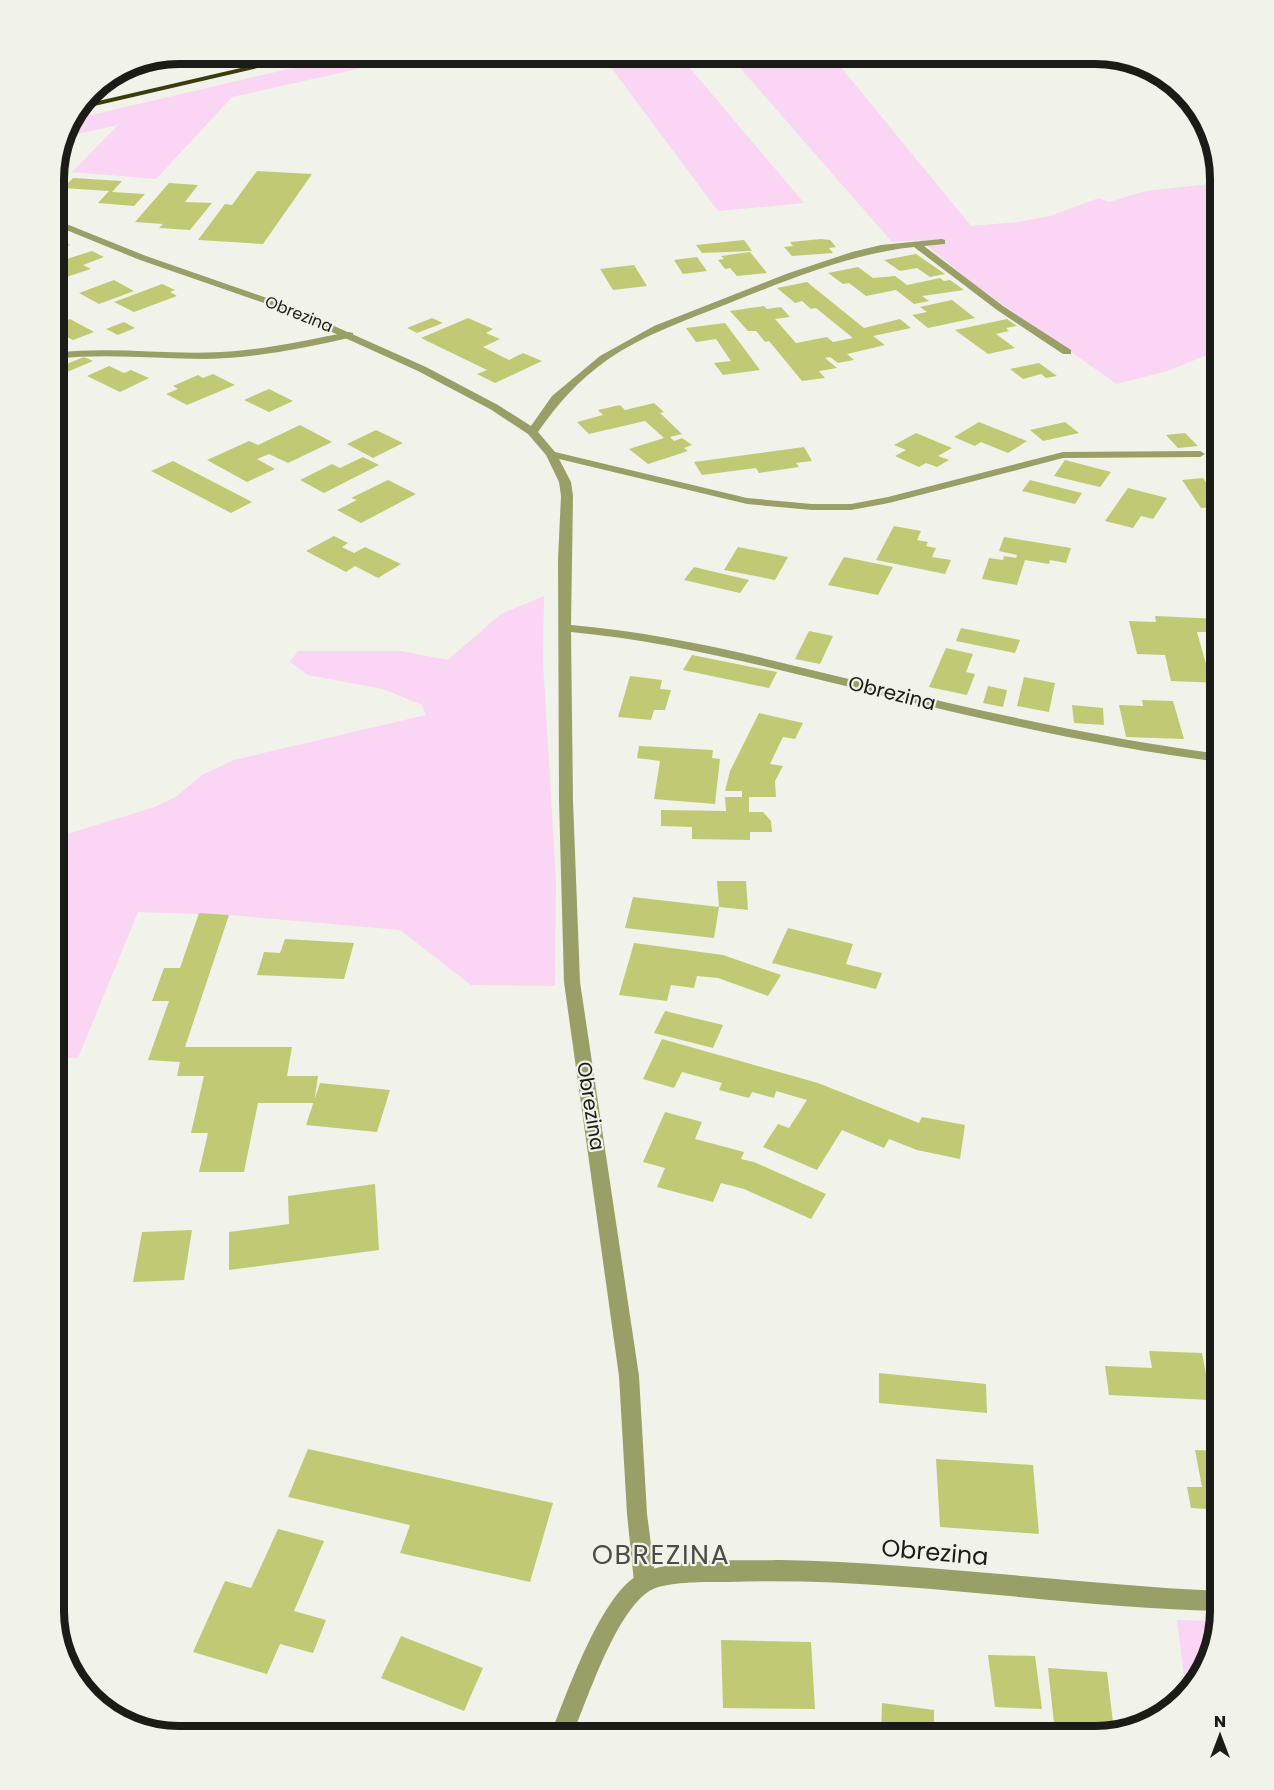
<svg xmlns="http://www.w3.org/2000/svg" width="1274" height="1790" font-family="Poppins,sans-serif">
  <rect width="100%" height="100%" fill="#f1f2e9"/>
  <!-- green -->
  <path fill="#fbd5f4" d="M 179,54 L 229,54 L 99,83 L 131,63 Z
    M 352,54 L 425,54 L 232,97 L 156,179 L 72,172 L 118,125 L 63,137 L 70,120 Z
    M 601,54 L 678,54 L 804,203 L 718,211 Z
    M 728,54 L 830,54 L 971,226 L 1018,222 L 1050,216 L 1099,198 L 1109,202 L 1146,191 L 1220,183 L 1220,350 L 1167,371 L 1117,384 L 976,286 L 920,240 L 892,242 Z
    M 544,596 L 543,663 L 556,879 L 555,986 L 471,985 L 400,930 L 229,915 L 138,912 L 78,1058 L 54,1058 L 54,838 L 155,807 L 177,796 L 202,775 L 234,760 L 426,715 L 422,705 L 383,689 L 308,675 L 290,662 L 298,651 L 401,651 L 448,660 L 501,614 Z
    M 1177,1620 L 1217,1621 L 1203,1674 L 1186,1691 Z"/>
  <!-- building -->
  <path fill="#c2c975" d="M 257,171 L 312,174 L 263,244 L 198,240 L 225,204 L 232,205 Z
    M 73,178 L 122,181 L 112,192 L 145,194 L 134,206 L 98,203 L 109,191 L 63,188 Z
    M 169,183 L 198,185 L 185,202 L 212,203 L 190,230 L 159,228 L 163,224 L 135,222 Z
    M 58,238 L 70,245 L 54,250 L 54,239 Z
    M 821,239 L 830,240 L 836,247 L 829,248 L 833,253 L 792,256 L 784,247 L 793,246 L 790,242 Z
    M 744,240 L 752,251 L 702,253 L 696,245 Z
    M 92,251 L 104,257 L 83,265 L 91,269 L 54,281 L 54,263 Z
    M 750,252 L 767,273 L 737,276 L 730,268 L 725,269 L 718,260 L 724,259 L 721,256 Z
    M 916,254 L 945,274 L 930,277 L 917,268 L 900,271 L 884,260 Z
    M 697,257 L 707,271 L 683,274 L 674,260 Z
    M 634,265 L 647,286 L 613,290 L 600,269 Z
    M 858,267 L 873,278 L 895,276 L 907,285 L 940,278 L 944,281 L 950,280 L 964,290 L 922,296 L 929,301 L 914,304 L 896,290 L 866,296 L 849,283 L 843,284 L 828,273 Z
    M 114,280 L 134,291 L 99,304 L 79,293 Z
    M 807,282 L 864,328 L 900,319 L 911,328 L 873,336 L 885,345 L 847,354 L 854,360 L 838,363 L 830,357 L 825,358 L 837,368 L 819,371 L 825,378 L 802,381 L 769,341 L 765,342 L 756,331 L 748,331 L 730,311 L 764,306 L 767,309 L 781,307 L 790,317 L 775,319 L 796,343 L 827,337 L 833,342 L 853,338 L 816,308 L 811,309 L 802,301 L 795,303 L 777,288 Z
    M 162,284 L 175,290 L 170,292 L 177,296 L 134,312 L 114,302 Z
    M 952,300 L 975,318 L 928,328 L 912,315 L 927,312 L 920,307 Z
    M 432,318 L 443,323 L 417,333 L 407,328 Z
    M 468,318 L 493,329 L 486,333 L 500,339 L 483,347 L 509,360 L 523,353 L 542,361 L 495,383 L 477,374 L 487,370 L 421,338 Z
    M 70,319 L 94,332 L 73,340 L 54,330 L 54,325 Z
    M 1007,319 L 1017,326 L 1006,328 L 1009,331 L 996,334 L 1015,348 L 988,354 L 955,330 Z
    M 124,322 L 135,328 L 118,335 L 106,329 Z
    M 725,323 L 746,351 L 760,370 L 723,375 L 714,363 L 731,361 L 716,339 L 696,342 L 686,328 Z
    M 84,357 L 93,361 L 60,375 L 54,372 L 54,369 Z
    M 1039,363 L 1057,376 L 1046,378 L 1041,374 L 1023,379 L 1010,369 Z
    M 109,366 L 124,373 L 131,370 L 149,378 L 120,392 L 87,376 Z
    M 213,374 L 235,385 L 187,405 L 166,394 L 178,389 L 173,386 L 198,375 L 203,378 Z
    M 269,389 L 293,401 L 269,412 L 244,400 Z
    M 654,403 L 664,412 L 660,413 L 682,434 L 670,437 L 674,441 L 682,438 L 692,445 L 684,448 L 688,451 L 648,464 L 629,449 L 664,438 L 645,421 L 589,434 L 577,422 L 603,415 L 598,410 L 620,405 L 625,410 Z
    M 979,422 L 1027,441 L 1008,453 L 981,442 L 975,446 L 954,437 Z
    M 1065,422 L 1079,433 L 1043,441 L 1030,430 Z
    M 300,425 L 332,442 L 288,463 L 269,454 L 257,459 L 275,469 L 247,482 L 207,460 L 249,441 L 258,445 Z
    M 376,430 L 403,443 L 373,458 L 347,444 Z
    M 916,433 L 952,448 L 938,456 L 949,460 L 937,467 L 926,463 L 919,467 L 895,456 L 906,450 L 894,445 Z
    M 1185,433 L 1198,446 L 1178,448 L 1166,435 Z
    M 804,447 L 812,461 L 796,463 L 799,467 L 759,473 L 756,468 L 702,475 L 694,462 Z
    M 363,457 L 379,465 L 324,493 L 300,480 L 332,464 L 340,468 Z
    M 1065,460 L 1111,472 L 1100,487 L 1054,476 Z
    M 173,461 L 252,502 L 231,513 L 151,471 Z
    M 1203,478 L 1220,502 L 1220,507 L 1201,508 L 1182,480 Z
    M 388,480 L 416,494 L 361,523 L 337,510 L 357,500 L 351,498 Z
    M 1030,480 L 1082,493 L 1075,504 L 1022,491 Z
    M 1128,488 L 1167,498 L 1153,519 L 1141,516 L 1133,528 L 1105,521 Z
    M 894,526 L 921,531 L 917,540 L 928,542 L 926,546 L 936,548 L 932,557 L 951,560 L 945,574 L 876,560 Z
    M 334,536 L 348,543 L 342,547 L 354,553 L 365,547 L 401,564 L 378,578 L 355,566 L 346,572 L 306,551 Z
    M 1004,537 L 1071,548 L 1066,563 L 1050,560 L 1049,564 L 1025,560 L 1017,585 L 982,579 L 989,558 L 1003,560 L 1004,556 L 1016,558 L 1017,555 L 999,551 Z
    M 738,547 L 788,557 L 775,580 L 724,570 Z
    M 844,557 L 893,567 L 878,595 L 828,585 Z
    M 694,567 L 749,580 L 740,593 L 684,580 Z
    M 1155,616 L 1220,619 L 1220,632 L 1197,632 L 1206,664 L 1220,665 L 1220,683 L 1171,681 L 1165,655 L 1137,654 L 1129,621 L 1156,622 Z
    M 961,628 L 1020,640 L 1015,653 L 956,641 Z
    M 809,631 L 833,636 L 820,664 L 795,659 Z
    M 946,648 L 973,654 L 966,672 L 975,674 L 967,695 L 929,687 Z
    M 692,655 L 777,672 L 769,688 L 683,670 Z
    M 630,676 L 662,680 L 660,689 L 671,690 L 665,710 L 654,710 L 651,720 L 618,717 Z
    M 1024,677 L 1055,683 L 1049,712 L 1017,706 Z
    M 988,686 L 1007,690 L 1003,707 L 983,703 Z
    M 1142,700 L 1173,701 L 1184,739 L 1126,737 L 1119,705 L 1143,706 Z
    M 1072,705 L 1103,708 L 1104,725 L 1074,723 Z
    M 759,713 L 803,723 L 795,739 L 783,737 L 770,764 L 783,766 L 775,781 L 776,797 L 749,797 L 749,812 L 763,812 L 771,821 L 772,832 L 750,832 L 750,840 L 692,839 L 692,827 L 661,826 L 661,810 L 726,811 L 725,797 L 742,797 L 742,791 L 725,791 L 730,771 Z
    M 639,746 L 713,750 L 712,758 L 720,759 L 715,804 L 654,799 L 660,761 L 637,758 Z
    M 717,881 L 746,881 L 748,910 L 719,907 Z
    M 633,897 L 719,907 L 714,938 L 625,928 Z
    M 199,913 L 229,915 L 185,1047 L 292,1047 L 287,1076 L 318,1076 L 314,1103 L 258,1103 L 244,1172 L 199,1172 L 208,1133 L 191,1133 L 204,1076 L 177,1076 L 180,1062 L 148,1060 L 169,1001 L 152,1001 L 164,968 L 180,968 Z
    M 788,928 L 853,944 L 846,964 L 882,973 L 876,989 L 772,963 Z
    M 285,939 L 354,943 L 344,979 L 257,975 L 264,952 L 280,953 Z
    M 634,943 L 723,955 L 781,975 L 768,996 L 718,978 L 697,976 L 694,988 L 671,985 L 667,1001 L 619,995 Z
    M 665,1011 L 723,1025 L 713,1048 L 654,1033 Z
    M 662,1039 L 818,1083 L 919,1123 L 922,1117 L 965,1125 L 960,1159 L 917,1150 L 889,1139 L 884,1148 L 842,1130 L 817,1170 L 763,1147 L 778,1124 L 789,1128 L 807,1100 L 776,1091 L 774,1098 L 752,1092 L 749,1098 L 719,1090 L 722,1083 L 682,1072 L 674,1088 L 643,1079 Z
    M 320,1083 L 390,1090 L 377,1132 L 306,1125 Z
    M 665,1112 L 702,1122 L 695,1139 L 744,1152 L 741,1159 L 754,1162 L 826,1194 L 811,1219 L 744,1189 L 721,1183 L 713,1202 L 657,1187 L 665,1168 L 643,1162 Z
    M 375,1184 L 379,1250 L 229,1270 L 229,1232 L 289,1224 L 288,1196 Z
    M 192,1230 L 184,1280 L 133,1282 L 142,1232 Z
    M 1149,1351 L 1202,1353 L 1211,1400 L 1109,1395 L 1105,1366 L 1152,1368 Z
    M 879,1373 L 986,1384 L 987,1413 L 879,1403 Z
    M 308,1449 L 553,1503 L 530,1582 L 400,1553 L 410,1525 L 288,1497 Z
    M 1195,1450 L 1220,1451 L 1220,1544 L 1214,1543 L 1207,1509 L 1191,1508 L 1187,1487 L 1202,1487 Z
    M 936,1459 L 1033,1465 L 1039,1534 L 940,1527 Z
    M 278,1529 L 324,1541 L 294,1611 L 326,1620 L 313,1653 L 280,1644 L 267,1674 L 193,1652 L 225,1581 L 251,1588 Z
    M 401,1636 L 483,1668 L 464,1711 L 381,1678 Z
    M 721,1640 L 811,1642 L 815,1709 L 723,1708 Z
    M 988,1655 L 1035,1656 L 1042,1709 L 995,1707 Z
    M 1048,1668 L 1107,1672 L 1114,1731 L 1098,1735 L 1055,1732 Z
    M 882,1703 L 934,1710 L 934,1736 L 881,1736 Z"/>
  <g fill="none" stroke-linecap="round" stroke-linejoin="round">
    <!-- service -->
    <path fill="#9a9e67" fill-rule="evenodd" d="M 349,332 L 353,333 L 353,337 C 305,348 255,358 206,359 C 155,359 105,353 54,359 L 54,353 C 110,346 165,355 221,352 C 264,350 307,340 349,332 Z"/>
    <!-- minor -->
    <path fill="#9a9e67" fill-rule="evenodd" d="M 54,219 L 146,256 L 287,305 L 426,367 L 498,405 L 531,426 L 552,396 L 600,356 L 654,326 L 786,274 L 852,252 L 881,245 L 942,239 L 945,240 L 945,244 L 924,246 L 1003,306 L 1071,350 L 1071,354 L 1063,354 L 997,310 L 914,247 C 848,254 788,280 727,304 C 686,320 643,335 607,360 C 578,381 558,403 538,432 L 555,452 L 747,498 L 812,504 L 851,504 L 888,497 L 1063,452 L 1200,451 L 1205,454 L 1200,457 L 1063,458 L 889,503 L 851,510 L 812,510 L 747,504 L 559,459 L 571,482 L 573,496 L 571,625 C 679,634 781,663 886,688 C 997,715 1107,739 1220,754 L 1220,762 C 1106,748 994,722 882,695 C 778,670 677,642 571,632 L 573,801 L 580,982 L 639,1376 L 647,1514 L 656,1582 L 653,1589 L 645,1592 L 637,1589 L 634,1582 L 627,1514 L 619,1376 L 564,982 L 559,801 L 558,559 L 561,496 L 559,482 L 546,455 L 528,434 L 490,409 L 418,371 L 281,309 L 140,260 L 54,225 Z"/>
    <!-- tertiary -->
    <path fill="#9a9e67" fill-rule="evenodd" d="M 780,1560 C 927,1563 1073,1584 1220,1591 L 1220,1611 C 1055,1607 893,1576 728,1582 C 708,1582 668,1581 651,1590 C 616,1610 588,1698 572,1736 L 550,1736 C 566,1696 601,1593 640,1574 C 674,1557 741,1561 780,1560 Z"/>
    <!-- motorway -->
    <path fill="#3a3c0d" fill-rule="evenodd" d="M 302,54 L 318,54 L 77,110 L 81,105 Z"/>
  </g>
  <g text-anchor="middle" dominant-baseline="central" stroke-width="4.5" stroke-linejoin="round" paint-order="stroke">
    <!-- far-street labels -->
    <g font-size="16" fill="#1b1b18" stroke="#f1f2e9">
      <text transform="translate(299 314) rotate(22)">Obrezina</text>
    </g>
    <!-- street labels -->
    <g font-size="20" fill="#1b1b18" stroke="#f1f2e9">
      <text transform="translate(892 693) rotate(14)">Obrezina</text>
      <text transform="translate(591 1106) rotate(81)">Obrezina</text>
    </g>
    <!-- near-street labels -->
    <g font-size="24" fill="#1b1b18" stroke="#f1f2e9">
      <text transform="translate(935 1552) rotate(5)">Obrezina</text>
    </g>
    <!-- near-quarter labels -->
    <g font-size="27" letter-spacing="1.5" fill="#4c4d45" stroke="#f1f2e9">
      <text x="661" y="1554">OBREZINA</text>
    </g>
  </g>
  <!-- crop -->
  <path d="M0 0H1274V1790H0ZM179 64H1095A115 115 0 0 1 1210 179V1611A115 115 0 0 1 1095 1726H179A115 115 0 0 1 64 1611V179A115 115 0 0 1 179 64Z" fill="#f1f2e9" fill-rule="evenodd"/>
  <path fill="none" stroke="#1b1b18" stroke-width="8" d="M179 64H1095A115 115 0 0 1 1210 179V1611A115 115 0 0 1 1095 1726H179A115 115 0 0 1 64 1611V179A115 115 0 0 1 179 64Z"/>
  <!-- north arrow -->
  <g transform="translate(1220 1736)" stroke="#f1f2e9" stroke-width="4.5" paint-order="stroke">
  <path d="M0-4.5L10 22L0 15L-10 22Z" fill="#1b1b18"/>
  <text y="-9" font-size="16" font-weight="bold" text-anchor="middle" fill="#1b1b18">N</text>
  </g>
</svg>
